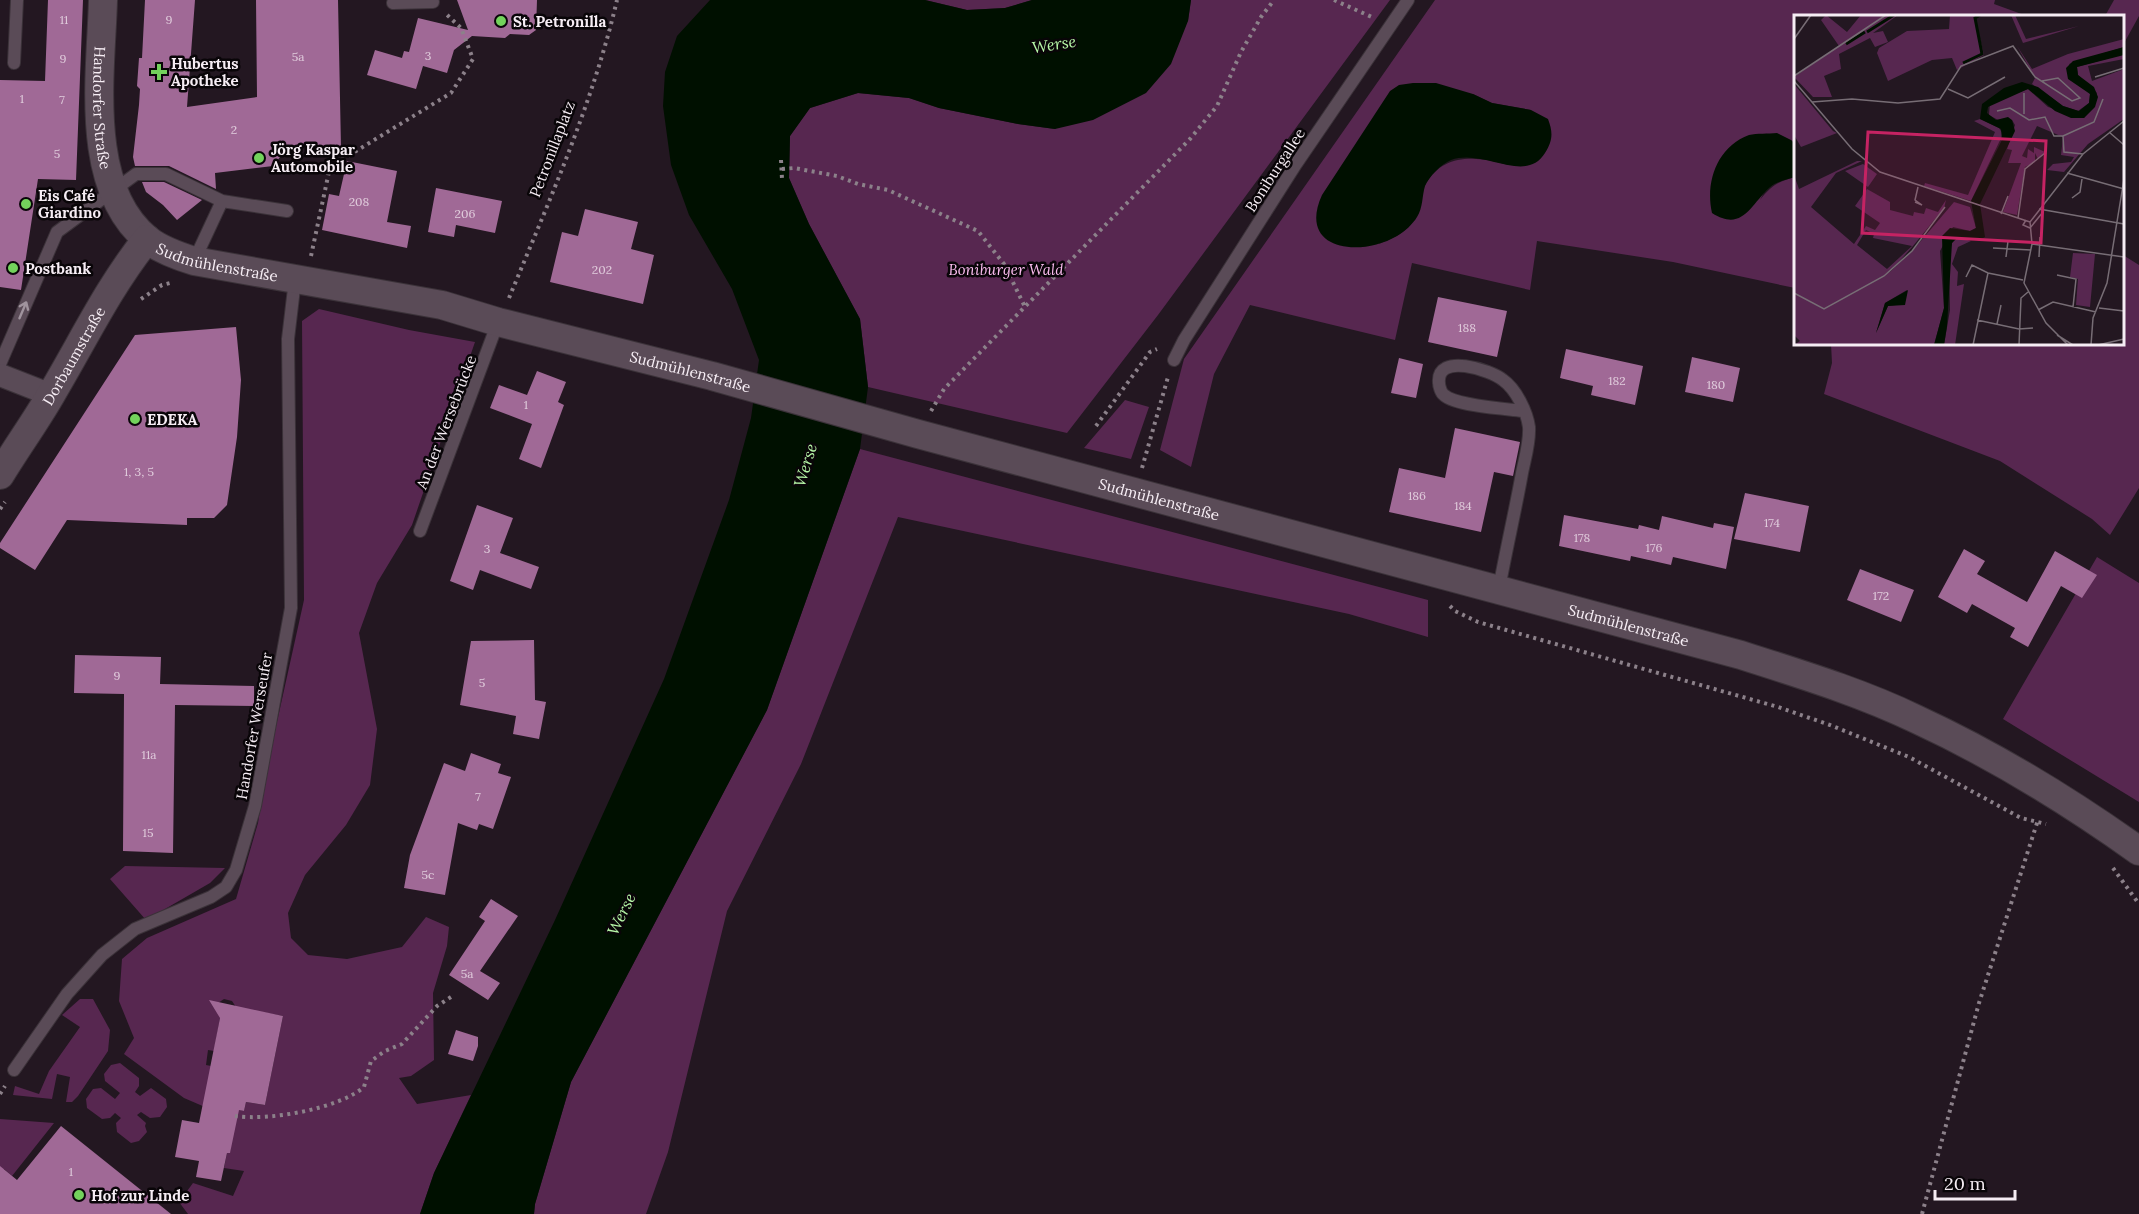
<svg xmlns="http://www.w3.org/2000/svg" width="2139" height="1214" font-family="Lora,serif">
  <rect width="100%" height="100%" fill="#231721"/>
  <!-- green -->
  <path fill="#572750" fill-rule="evenodd" d="M 925,0 L 1032,0 L 1005,8 L 967,10 Z
    M 1191,0 L 1390,0 L 1158,315 L 1067,433 L 868,387 L 860,319 L 809,224 L 789,178 L 790,136 L 810,108 L 858,93 L 909,98 L 939,108 L 1018,124 L 1055,129 L 1188,21 Z
    M 1435,0 L 1995,0 L 1994,4 L 2027,16 L 1796,16 L 1795,144 L 1791,140 L 1760,200 C 1772,185 1778,182 1795,177 L 1795,288 L 1673,262 L 1537,241 L 1530,290 L 1412,263 L 1395,340 L 1250,305 L 1214,374 L 1191,467 L 1160,450 L 1184,359 ZM 1473,94 L 1492,103 L 1531,110 L 1508,165 C 1478,156 1443,152 1425,185 C 1419,197 1418,212 1411,224 C 1404,234 1390,239 1379,244 Z
    M 2114,0 L 2139,0 L 2139,16 L 2123,45 L 2122,16 L 2105,16 Z
    M 2123,255 L 2139,265 L 2139,488 L 2110,535 L 2092,519 L 2000,461 L 1824,394 L 1832,363 L 1831,344 L 2122,344 Z
    M 319,309 L 409,330 L 475,342 L 412,525 L 377,583 L 359,633 L 377,729 L 370,785 L 346,825 L 305,875 L 288,913 L 291,938 L 308,955 L 347,959 L 402,947 L 426,917 L 449,927 L 447,946 L 433,993 L 434,1060 L 411,1076 L 399,1078 L 417,1104 L 471,1095 L 434,1173 L 420,1214 L 188,1214 L 179,1202 L 193,1183 L 233,1196 L 244,1171 L 224,1168 L 227,1153 L 230,1152 L 236,1109 L 244,1111 L 246,1102 L 265,1105 L 283,1016 L 236,1007 L 232,1001 L 224,999 L 218,1003 L 220,1018 L 214,1051 L 208,1050 L 206,1065 L 211,1066 L 219,1113 L 184,1098 L 124,1054 L 134,1038 L 119,1001 L 122,959 L 147,938 L 236,899 L 258,823 L 265,776 L 304,600 L 302,321 Z
    M 1125,400 L 1149,407 L 1131,459 L 1084,448 Z
    M 860,449 L 1428,600 L 1428,637 L 1349,614 L 898,517 L 801,764 L 727,911 L 668,1152 L 646,1214 L 534,1214 L 535,1204 L 571,1082 L 767,710 Z
    M 2097,557 L 2139,583 L 2139,802 L 2003,719 Z
    M 125,866 L 225,868 L 210,883 L 146,920 L 110,879 Z
    M 80,999 L 93,999 L 110,1030 L 108,1051 L 78,1096 L 72,1102 L 66,1102 L 70,1077 L 57,1074 L 52,1099 L 13,1095 L 15,1086 L 39,1094 L 49,1071 L 80,1027 L 62,1015 Z
    M 120,1063 L 139,1078 L 139,1086 L 135,1092 L 140,1096 L 151,1088 L 166,1099 L 167,1107 L 160,1117 L 150,1118 L 141,1112 L 137,1115 L 146,1123 L 145,1126 L 147,1132 L 139,1141 L 131,1143 L 117,1132 L 116,1123 L 121,1118 L 115,1113 L 110,1118 L 102,1119 L 87,1108 L 86,1099 L 93,1089 L 101,1088 L 115,1099 L 120,1093 L 105,1081 L 104,1074 L 111,1065 Z
    M 0,1119 L 54,1123 L 12,1176 L 4,1169 L 0,1173 Z"/>
  <!-- water -->
  <path fill="#001000" d="M 710,0 L 925,0 L 967,10 L 1005,8 L 1032,0 L 1191,0 L 1188,21 L 1171,64 L 1146,93 L 1093,120 L 1055,129 L 1018,124 L 939,108 L 909,98 L 858,93 L 810,108 L 790,136 L 789,178 L 809,224 L 860,319 L 868,387 L 860,449 L 767,710 L 571,1082 L 535,1204 L 534,1214 L 420,1214 L 434,1173 L 555,920 L 664,679 L 729,500 L 751,418 L 759,360 L 732,289 L 689,215 L 671,165 L 663,106 L 665,72 L 677,36 Z
    M 1413,83 L 1436,83 L 1473,94 L 1492,103 L 1531,110 L 1548,119 C 1553,132 1553,140 1545,153 C 1525,185 1484,148 1451,160 C 1441,164 1429,177 1425,186 C 1422,196 1423,208 1417,217 C 1413,224 1404,232 1397,236 C 1359,258 1297,250 1322,195 L 1390,91 L 1399,85 Z
    M 1777,133 L 1791,140 L 1795,144 L 1795,177 C 1786,180 1777,181 1769,188 C 1750,206 1742,232 1712,213 C 1705,182 1717,147 1749,135 C 1757,133 1768,134 1777,133 Z"/>
  <!-- building -->
  <path fill="#a06996" d="M 48,0 L 83,0 L 76,180 L 38,179 L 21,290 L 0,287 L 0,80 L 45,81 Z
    M 145,0 L 195,0 L 187,107 L 257,97 L 256,0 L 338,0 L 341,148 L 318,145 L 287,148 L 273,166 L 215,173 L 216,189 L 169,166 L 135,166 L 133,157 L 139,105 L 140,89 L 137,86 L 139,58 L 142,58 Z
    M 457,0 L 537,0 L 536,30 L 529,35 L 510,34 L 505,38 L 472,36 L 454,50 L 447,73 L 423,66 L 416,89 L 367,75 L 375,50 L 402,58 L 404,51 L 409,52 L 418,18 L 468,30 Z
    M 347,161 L 397,171 L 387,222 L 411,226 L 407,248 L 322,230 L 329,194 L 339,196 Z
    M 142,182 L 164,182 L 202,200 L 177,220 L 163,205 L 146,192 Z
    M 436,188 L 502,201 L 495,233 L 456,225 L 454,237 L 428,232 Z
    M 585,209 L 638,222 L 631,249 L 654,255 L 643,304 L 550,282 L 562,232 L 578,236 Z
    M 1438,297 L 1507,311 L 1497,357 L 1428,342 Z
    M 236,327 L 241,380 L 237,437 L 227,505 L 214,518 L 187,518 L 187,525 L 67,520 L 35,570 L 0,548 L 0,543 L 135,335 Z
    M 1566,349 L 1643,366 L 1635,405 L 1591,395 L 1593,386 L 1560,378 Z
    M 1692,357 L 1740,368 L 1733,402 L 1685,392 Z
    M 1399,358 L 1423,364 L 1416,398 L 1391,393 Z
    M 537,371 L 566,382 L 558,402 L 564,405 L 541,468 L 519,459 L 532,424 L 490,408 L 499,385 L 527,395 Z
    M 1455,428 L 1520,442 L 1513,476 L 1494,472 L 1481,532 L 1389,512 L 1399,468 L 1445,478 Z
    M 1745,493 L 1809,506 L 1800,552 L 1734,539 Z
    M 477,505 L 513,518 L 500,553 L 539,567 L 531,589 L 480,570 L 473,590 L 450,581 Z
    M 1564,515 L 1638,529 L 1639,525 L 1659,530 L 1662,516 L 1713,528 L 1714,523 L 1734,527 L 1726,569 L 1673,557 L 1671,565 L 1631,556 L 1630,561 L 1559,546 Z
    M 1964,549 L 1985,561 L 1977,574 L 2027,602 L 2055,551 L 2097,575 L 2082,598 L 2061,586 L 2028,647 L 2010,637 L 2015,628 L 1972,604 L 1967,613 L 1938,597 Z
    M 1860,569 L 1914,590 L 1901,622 L 1847,600 Z
    M 534,640 L 535,700 L 546,702 L 539,739 L 513,734 L 516,716 L 460,705 L 471,641 Z
    M 75,655 L 161,657 L 160,684 L 254,686 L 254,706 L 175,705 L 173,853 L 123,851 L 124,694 L 74,693 Z
    M 471,753 L 501,764 L 498,773 L 511,777 L 493,829 L 479,824 L 477,830 L 458,823 L 445,895 L 404,888 L 410,855 L 444,763 L 465,771 Z
    M 491,899 L 518,916 L 480,971 L 500,983 L 488,1000 L 449,975 L 485,921 L 479,917 Z
    M 209,1000 L 283,1016 L 265,1105 L 246,1102 L 244,1111 L 239,1110 L 230,1153 L 227,1153 L 221,1181 L 196,1177 L 199,1161 L 175,1157 L 182,1120 L 199,1123 L 220,1018 Z
    M 456,1030 L 478,1037 L 478,1046 L 473,1061 L 448,1054 Z
    M 61,1126 L 171,1214 L 0,1214 L 0,1166 L 17,1180 Z"/>
  <g fill="none" stroke-linecap="round" stroke-linejoin="round">
    <defs>
      <path id="service" d="M 394,0 L 393,3 L 433,2
        M 14,63 L 17,0
        M 222,201 L 287,211
        M 1174,360 L 1184,340 L 1296,164 L 1408,0
        M 0,364 L 57,232 L 136,174 L 166,174 L 222,201 L 194,261
        M 420,531 L 498,322
        M 1499,589 C 1506,550 1515,512 1522,473 C 1525,458 1530,442 1529,427 C 1527,412 1516,389 1503,380 C 1491,370 1436,352 1439,383 C 1439,386 1441,393 1444,395 C 1456,406 1507,409 1524,411
        M 14,1070 L 67,994 L 102,955 L 135,929 L 211,897 L 226,887 L 236,870 L 255,806 L 291,608 L 288,339 L 295,280"/>
      <path id="minor" d="M 0,375 L 51,395"/>
      <g id="tertiary">
        <path id="s1" d="M 103,0 C 101,73 83,188 148,240 C 161,250 178,256 194,261 L 442,305 L 498,322 L 712,376 L 918,434 L 1741,655 C 1800,674 1860,692 1916,719 C 1994,755 2069,801 2139,851"/>
        <path id="s2" d="M 0,475 C 17,447 36,421 52,393 C 83,341 109,286 147,239"/>
      </g>
    </defs>
    <!-- service casing -->
    <use href="#service" stroke="#3b3239" stroke-width="14"/>
    <!-- minor casing -->
    <use href="#minor" stroke="#3b3239" stroke-width="24"/>
    <!-- tertiary casing -->
    <use href="#tertiary" stroke="#3b3239" stroke-width="30"/>
    <!-- path -->
    <path stroke="#8c818a" stroke-width="4" stroke-dasharray="3 4.5" stroke-linecap="butt" d="M 1334,0 L 1374,18
      M 781,160 L 782,179
      M 782,169 L 794,168 L 837,176 L 858,184 L 888,190 L 978,231 L 1004,264 L 1025,307
      M 311,256 L 330,167 L 451,93 L 473,59 L 461,28 L 445,13
      M 509,298 C 549,201 593,103 617,0
      M 141,299 L 162,285 L 170,283
      M 931,411 L 944,389 L 1190,139 L 1217,106 L 1241,52 L 1261,17 L 1274,0
      M 1096,426 L 1150,352 L 1157,349
      M 1142,468 L 1168,377
      M 0,509 L 5,502
      M 1450,606 L 1455,611 L 1478,622 L 1778,707 L 1830,725 L 1909,757 L 2021,818 L 2046,824
      M 2113,868 L 2139,904
      M 0,1094 L 5,1086
      M 235,1116 C 269,1121 338,1109 364,1087 L 371,1061 L 385,1051 L 402,1044 L 437,1006 L 451,997
      M 1922,1214 L 1979,1003 L 2038,820"/>
    <!-- service -->
    <use href="#service" stroke="#5a4b57" stroke-width="12"/>
    <!-- minor -->
    <use href="#minor" stroke="#5a4b57" stroke-width="22"/>
    <!-- tertiary -->
    <use href="#tertiary" stroke="#5a4b57" stroke-width="28"/>
  </g>
  <!-- one-way arrows -->
  <defs><path id="oneway-shaft" d="M-6 0H5M1.5-3L5.5 0L1.5 3" fill="none" stroke-width="1.6" stroke-linecap="round" stroke-linejoin="round" transform="scale(1.5)"/></defs>
  <use stroke="#a0949e" href="#oneway-shaft" transform="translate(23 310) rotate(-67)"/>
  <!-- markers -->
  <g fill="#73d25c" stroke="#090508" stroke-width="2">
    <circle cx="501" cy="21" r="6"/>
    <path d="M156 63h6v6h6v6h-6v6h-6v-6h-6v-6h6z"/>
    <circle cx="259" cy="158" r="6"/>
    <circle cx="26" cy="204" r="6"/>
    <circle cx="13" cy="268" r="6"/>
    <circle cx="135" cy="419" r="6"/>
    <circle cx="79" cy="1195" r="6"/>
  </g>
  <g text-anchor="middle" dominant-baseline="central" stroke-width="5" stroke-linejoin="round" paint-order="stroke">
    <!-- number labels -->
    <g font-size="12" fill="#e0ccdc">
      <text x="64" y="19">11</text>
      <text x="169" y="19">9</text>
      <text x="428" y="55">3</text>
      <text x="298" y="56">5a</text>
      <text x="63" y="58">9</text>
      <text x="22" y="98">1</text>
      <text x="62" y="99">7</text>
      <text x="234" y="129">2</text>
      <text x="57" y="153">5</text>
      <text x="359" y="201">208</text>
      <text x="465" y="213">206</text>
      <text x="602" y="269">202</text>
      <text x="1467" y="327">188</text>
      <text x="1617" y="380">182</text>
      <text x="1716" y="384">180</text>
      <text x="526" y="404">1</text>
      <text x="139" y="471">1, 3, 5</text>
      <text x="1417" y="495">186</text>
      <text x="1463" y="505">184</text>
      <text x="1772" y="522">174</text>
      <text x="1582" y="537">178</text>
      <text x="1654" y="547">176</text>
      <text x="487" y="548">3</text>
      <text x="1881" y="595">172</text>
      <text x="117" y="675">9</text>
      <text x="482" y="682">5</text>
      <text x="149" y="754">11a</text>
      <text x="478" y="796">7</text>
      <text x="148" y="832">15</text>
      <text x="428" y="874">5c</text>
      <text x="467" y="973">5a</text>
      <text x="71" y="1171">1</text>
    </g>
    <!-- poi labels -->
    <g font-size="15" font-weight="bold" fill="#f6edf4" stroke="#090508" text-anchor="start">
      <text x="513" y="21">St. Petronilla</text>
      <text x="171" y="63">Hubertus<tspan x="171" dy="17">Apotheke</tspan></text>
      <text x="271" y="149">Jörg Kaspar<tspan x="271" dy="17">Automobile</tspan></text>
      <text x="38" y="195">Eis Café<tspan x="38" dy="17">Giardino</tspan></text>
      <text x="25" y="268">Postbank</text>
      <text x="147" y="419">EDEKA</text>
      <text x="91" y="1195">Hof zur Linde</text>
    </g>
    <!-- street labels -->
    <g font-size="15" fill="#f6edf4" stroke="#090508">
      <text stroke="none"><textPath href="#s1" startOffset="108">Handorfer Straße</textPath></text>
      <text transform="translate(552 149) rotate(-69)">Petronillaplatz</text>
      <text transform="translate(1275 170) rotate(-57)">Boniburgallee</text>
      <text stroke="none"><textPath href="#s1" startOffset="327">Sudmühlenstraße</textPath></text>
      <text stroke="none"><textPath href="#s2" startOffset="140">Dorbaumstraße</textPath></text>
      <text stroke="none"><textPath href="#s1" startOffset="813">Sudmühlenstraße</textPath></text>
      <text transform="translate(446 422) rotate(-69)">An der Wersebrücke</text>
      <text stroke="none"><textPath href="#s1" startOffset="1299">Sudmühlenstraße</textPath></text>
      <text stroke="none"><textPath href="#s1" startOffset="1785">Sudmühlenstraße</textPath></text>
      <text transform="translate(254 726) rotate(-80)">Handorfer Werseufer</text>
    </g>
    <!-- park labels -->
    <g font-size="15" font-style="italic" fill="#fcbcf0" stroke="#090508">
      <text x="1006" y="269">Boniburger Wald</text>
    </g>
    <!-- water labels -->
    <g font-size="16" font-style="italic" fill="#b7f7a8" stroke="#090508">
      <text transform="translate(1054 44) rotate(-9)">Werse</text>
      <text transform="translate(805 465) rotate(-73)">Werse</text>
      <text transform="translate(621 914) rotate(-64)">Werse</text>
    </g>
  </g>
  <!-- overview -->
  <g transform="translate(1794 15)">
    <rect width="330" height="330" fill="#231721"/>
    <path d="M 32,0 L 53,17 L 67,0 L 104,0 L 79,18 L 89,16 L 94,27 L 81,32 L 76,23 L 45,39 L 47,54 L 30,61 L 38,82 L 19,82 L 0,62 L 45,31 L 27,5 ZM 156,0 L 186,0 L 181,3 L 190,40 L 163,55 L 158,43 L 138,45 L 94,66 L 83,38 L 85,33 L 113,16 L 155,14 ZM 217,0 L 221,0 L 232,24 L 285,11 L 229,28 ZM 330,24 L 330,32 L 275,49 L 296,79 L 295,88 L 284,96 L 269,91 L 238,69 L 241,63 L 223,31 L 238,54 L 274,39 ZM 330,39 L 330,44 L 294,51 L 298,66 L 330,54 L 330,104 L 294,129 L 270,157 L 253,155 L 259,149 L 277,147 L 280,142 L 267,140 L 269,122 L 243,111 L 228,141 L 233,143 L 234,134 L 240,138 L 240,132 L 251,137 L 244,144 L 241,138 L 241,147 L 231,152 L 223,200 L 209,197 L 227,148 L 214,148 L 218,135 L 213,134 L 221,110 L 218,105 L 204,105 L 195,100 L 196,88 L 234,74 L 254,92 L 290,103 L 303,78 L 284,60 L 283,52 ZM 0,69 L 39,116 L 43,118 L 7,132 L 0,120 ZM 186,104 L 205,113 L 209,119 L 177,186 L 130,171 L 131,168 L 174,180 L 201,117 L 180,106 ZM 63,146 L 68,146 L 42,158 L 17,192 L 60,229 L 72,211 L 81,215 L 86,208 L 61,191 L 73,174 L 96,187 L 96,195 L 119,201 L 120,197 L 130,199 L 132,193 L 144,197 L 152,185 L 150,193 L 119,231 L 95,258 L 120,234 L 160,187 L 176,192 L 182,213 L 176,216 L 159,212 L 146,236 L 150,293 L 140,330 L 0,330 L 6,326 L 0,320 L 0,160 L 5,174 ZM 72,215 L 80,219 L 79,223 L 118,231 L 93,254 L 63,230 ZM 113,275 L 109,289 L 94,291 L 82,318 L 91,288 ZM 69,149 L 83,159 L 74,172 L 51,156 ZM 166,223 L 177,226 L 164,232 L 158,249 L 164,257 L 163,271 L 170,269 L 161,330 L 150,330 L 156,295 L 155,238 L 159,225 ZM 279,238 L 301,239 L 296,292 L 282,290 L 284,264 L 276,262 Z" fill="#572750" fill-rule="evenodd"/>
    <path d="M 330,32 L 330,40 L 283,52 L 284,60 L 300,72 L 304,82 L 301,92 L 290,103 L 277,103 L 261,96 L 234,74 L 194,92 L 193,98 L 202,105 L 214,102 L 218,105 L 221,116 L 186,189 L 191,222 L 183,226 L 163,223 L 158,228 L 153,311 L 150,330 L 140,330 L 150,293 L 148,221 L 156,213 L 176,216 L 182,213 L 177,186 L 208,125 L 207,114 L 186,104 L 188,89 L 210,73 L 228,67 L 244,72 L 269,91 L 285,96 L 295,88 L 296,79 L 274,64 L 272,53 L 279,46 ZM 114,275 L 111,290 L 94,291 L 82,318 L 91,288 Z" fill="#001000"/>
    <path fill="none" stroke="#001000" stroke-width="3" d="M 73,17 L 100,0M 52,29 L 71,17M 169,48 L 188,39 L 181,3 L 186,0"/>
    <path fill="none" stroke="#776d75" stroke-width="1.5" d="M 0,24 L 17,0M 0,61 L 92,0M 301,62 L 330,53M 0,66 L 58,134 L 86,157 L 236,207M 154,74 L 174,83 L 211,62M 18,87 L 58,84 L 104,88 L 146,84 L 167,51 L 219,31 L 241,62 L 278,86 L 286,83 L 264,63 L 248,66M 203,96 L 216,93 L 235,105 L 251,102 L 260,121 L 269,121 L 270,137 L 289,139M 230,99 L 230,78M 315,117 L 330,130M 269,121 L 300,107 L 309,84M 273,158 L 330,174M 278,183 L 286,177 L 288,164M 121,187 L 128,190 L 121,185 L 124,172M 245,194 L 330,209M 207,199 L 214,181M 224,203 L 231,154 L 251,138M 232,205 L 229,210 L 236,213 L 249,197M 236,207 L 238,229 L 230,268 L 252,308 L 274,330M 236,207 L 289,139 L 330,106M 211,226 L 214,226 L 212,242M 238,229 L 330,242M 199,233 L 237,235M 245,242 L 246,222M 263,260 L 282,264 L 279,292M 172,262 L 178,250 L 194,258 L 229,265M 0,278 L 30,294 L 90,261 L 118,236 L 151,192M 305,293 L 330,296M 244,295 L 259,287 L 302,297M 183,305 L 225,314 L 239,313M 203,309 L 207,290M 263,320 L 279,330M 179,330 L 194,258M 225,330 L 227,283 L 234,277M 297,330 L 299,303 L 313,268 L 330,164M 304,330 L 330,324"/>
    <path fill="#c52363" fill-opacity="0.15" stroke="#c52363" stroke-width="3" d="M 74,117 L 252,126 L 247,228 L 68,218 Z"/>
    <rect width="330" height="330" fill="none" stroke="#f6edf4" stroke-width="3"/>
  </g>
  <!-- scale -->
  <path d="M1935 1190v9h80v-9" fill="none" stroke="#f6edf4" stroke-width="3"/>
  <text x="1944" y="1190" font-size="18" fill="#f6edf4" stroke="#090508" stroke-width="4.5" paint-order="stroke">20 m</text>
</svg>
